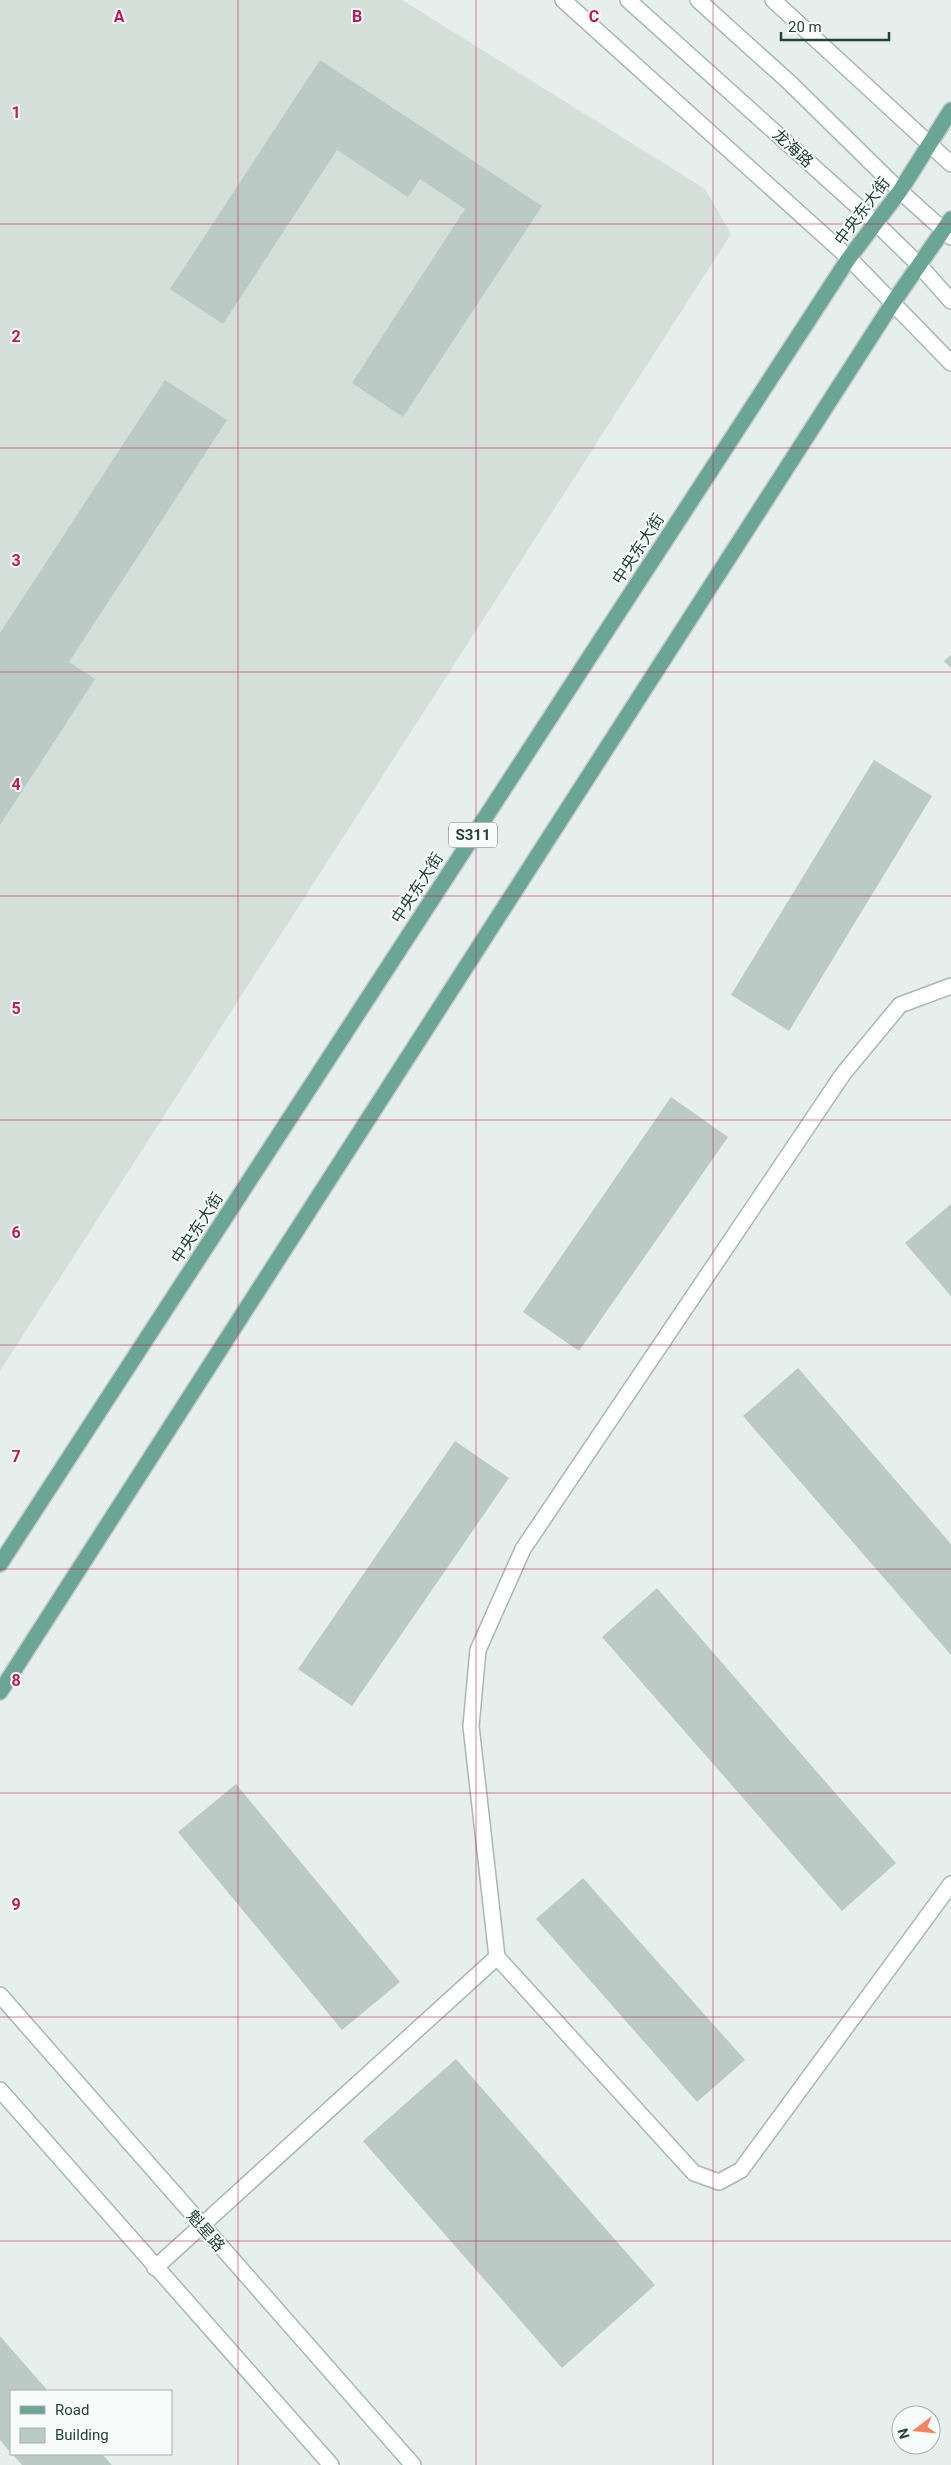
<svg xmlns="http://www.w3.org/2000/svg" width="951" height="2465" font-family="Roboto,'Noto Sans SC',sans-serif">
  <rect width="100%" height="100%" fill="#e6efeb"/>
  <!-- built -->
  <path fill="#d4dfda" d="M 0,0 L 402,0 L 705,189 L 731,234 L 0,1371 Z"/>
  <!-- building -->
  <path fill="#bbcac4" d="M 320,60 L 542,206 L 403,417 L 352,383 L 465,209 L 420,179 L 408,197 L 337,150 L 223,324 L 170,289 Z
    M 165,380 L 227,420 L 69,662 L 95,679 L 0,825 L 0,633 Z
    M 951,655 L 951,668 L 944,661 Z
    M 874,760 L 932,796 L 789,1031 L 731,995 Z
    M 671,1097 L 728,1137 L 579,1351 L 523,1312 Z
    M 951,1204 L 951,1296 L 905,1243 Z
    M 798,1368 L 951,1544 L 951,1655 L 743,1416 Z
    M 455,1441 L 509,1478 L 352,1706 L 298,1669 Z
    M 657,1588 L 896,1863 L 842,1911 L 602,1637 Z
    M 236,1784 L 400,1982 L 342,2030 L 178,1832 Z
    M 583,1878 L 745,2060 L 697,2102 L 536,1919 Z
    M 456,2059 L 655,2285 L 562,2368 L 363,2141 Z
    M 0,2336 L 48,2391 L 11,2391 L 11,2453 L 0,2440 Z
    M 12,2454 L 102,2454 L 112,2465 L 22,2465 Z"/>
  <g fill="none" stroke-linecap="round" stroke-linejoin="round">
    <defs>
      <path id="lane" d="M 563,0 L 849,258 L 951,363
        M 773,0 L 951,164
        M 497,1957 L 471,1726 L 478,1650 L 523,1549 L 843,1074 L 900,1005 L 951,986
        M 155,2268 L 497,1957 L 694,2173 L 719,2182 L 741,2170 L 951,1884"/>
      <path id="secondary" d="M 628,0 L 876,223 L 920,266 L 951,301
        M 698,0 L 790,83 L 900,191 L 951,237
        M 0,1995 L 413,2465
        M 0,2090 L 331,2465"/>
      <path id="primary" d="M 0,1564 L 849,258 L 900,191 L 951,110
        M 0,1692 L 892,304 L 951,219"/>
    </defs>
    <!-- lane casing -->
    <use href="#lane" stroke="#a8b8b2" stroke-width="18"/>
    <!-- secondary casing -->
    <use href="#secondary" stroke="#a4bbb3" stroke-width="18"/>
    <!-- primary casing -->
    <use href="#primary" stroke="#c2cac8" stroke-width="18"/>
    <!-- lane -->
    <use href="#lane" stroke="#fff" stroke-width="15"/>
    <!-- secondary -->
    <use href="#secondary" stroke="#fff" stroke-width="15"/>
    <!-- primary -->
    <use href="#primary" stroke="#6aa596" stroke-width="15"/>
  </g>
  <!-- grid -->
  <path fill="none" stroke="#c2185b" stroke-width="1" stroke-opacity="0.55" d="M 238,0 L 238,2465M 476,0 L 476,2465M 713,0 L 713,2465M 0,224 L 951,224M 0,448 L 951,448M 0,672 L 951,672M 0,896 L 951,896M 0,1120 L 951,1120M 0,1345 L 951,1345M 0,1569 L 951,1569M 0,1793 L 951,1793M 0,2017 L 951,2017M 0,2241 L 951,2241"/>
  <g text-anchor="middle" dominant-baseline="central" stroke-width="4" stroke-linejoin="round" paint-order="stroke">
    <!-- shield labels -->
    <rect fill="#f7fbf9" stroke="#637a73" stroke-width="1" x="449" y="822.5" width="48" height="25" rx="4"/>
    <g font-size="15" font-weight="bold" fill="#24423a">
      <text x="473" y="835">S311</text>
    </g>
    <!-- street labels -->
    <g font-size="16" fill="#24423a" stroke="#f7fbf9">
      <text transform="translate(793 148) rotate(42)">龙海路</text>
      <text transform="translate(862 211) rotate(-53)">中央东大街</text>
      <text transform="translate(638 549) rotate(-57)">中央东大街</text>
      <text transform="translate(417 888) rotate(-57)">中央东大街</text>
      <text transform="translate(197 1228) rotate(-57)">中央东大街</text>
      <text transform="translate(206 2231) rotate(49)">魁星路</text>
    </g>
  </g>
  <g font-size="16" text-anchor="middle" font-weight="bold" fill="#c2185b" stroke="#f7fbf9" stroke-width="4" stroke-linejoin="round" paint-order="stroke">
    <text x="119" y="22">A</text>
    <text x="357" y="22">B</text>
    <text x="594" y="22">C</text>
    <text x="16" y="118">1</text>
    <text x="16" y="342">2</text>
    <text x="16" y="566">3</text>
    <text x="16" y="790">4</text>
    <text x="16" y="1014">5</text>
    <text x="16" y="1238">6</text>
    <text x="16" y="1462">7</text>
    <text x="16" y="1686">8</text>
    <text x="16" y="1910">9</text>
  </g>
  <!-- legend -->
  <rect x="10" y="2390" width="162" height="65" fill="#f7fbf9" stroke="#a3b1ad"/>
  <rect x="20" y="2406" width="25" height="8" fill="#6aa596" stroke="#a3b1ad"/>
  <text x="55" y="2415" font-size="15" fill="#24423a">Road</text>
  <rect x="20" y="2428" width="25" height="15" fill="#bbcac4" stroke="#a3b1ad"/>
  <text x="55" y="2440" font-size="15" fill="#24423a">Building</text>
  <!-- north arrow -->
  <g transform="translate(916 2430) rotate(254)"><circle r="24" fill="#f7fbf9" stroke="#a3b1ad"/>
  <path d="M0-4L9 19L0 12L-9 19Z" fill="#f4845f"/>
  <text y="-8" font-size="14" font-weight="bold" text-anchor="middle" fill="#24423a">N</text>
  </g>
  <!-- scale -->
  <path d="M781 32v8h108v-8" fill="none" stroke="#24423a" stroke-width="2.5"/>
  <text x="788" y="32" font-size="15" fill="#24423a" stroke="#f7fbf9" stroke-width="4" paint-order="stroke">20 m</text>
</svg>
